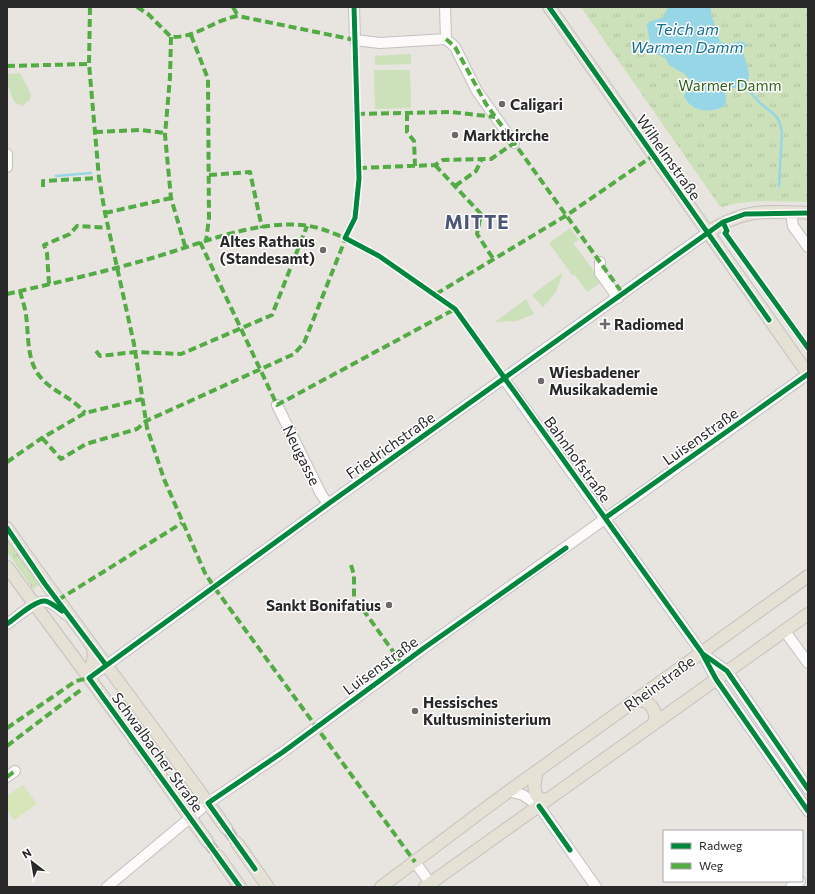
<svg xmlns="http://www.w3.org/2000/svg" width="815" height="894" font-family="Commissioner,sans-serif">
  <defs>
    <pattern id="park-tufts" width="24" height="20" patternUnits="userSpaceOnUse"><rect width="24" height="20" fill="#cce1ba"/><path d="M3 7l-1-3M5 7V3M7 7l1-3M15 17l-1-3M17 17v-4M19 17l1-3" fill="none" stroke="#afc1a0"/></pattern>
  </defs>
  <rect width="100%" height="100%" fill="#e8e4e0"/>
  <!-- grass -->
  <path fill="#cce1ba" d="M 411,54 L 411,64 L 375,65 L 375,56 Z
    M 374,70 L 410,70 L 411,108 L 375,109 Z
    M 20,73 L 31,94 L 30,100 L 22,106 L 14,102 L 7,84 L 7,74 Z
    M 570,228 L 579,240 L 573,243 L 602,282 L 587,292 L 575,275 L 572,275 L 549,243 Z
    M 563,272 L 556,292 L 543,307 L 532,295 Z
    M 526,299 L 534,314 L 517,321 L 495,322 Z"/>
  <!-- park -->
  <path fill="url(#park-tufts)" d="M 581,7 L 808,7 L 808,202 C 779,202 751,198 722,207 L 719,205 Z
    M 7,536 L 41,584 L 33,589 L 7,552 Z"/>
  <!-- pitch -->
  <path fill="#d7e5b8" d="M 23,785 L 37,804 L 14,820 L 7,810 L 7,796 Z"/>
  <!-- water -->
  <path fill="#97d6e6" d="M 668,7 L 711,7 L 711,13 L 720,41 L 726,44 L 741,41 L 747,44 L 743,51 C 744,59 755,79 744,86 C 738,90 731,86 725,90 L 726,100 L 725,106 C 710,114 691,112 684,96 L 691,83 L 688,77 L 683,73 L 669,65 L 665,58 L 651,51 L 647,25 L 649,22 L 664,17 Z"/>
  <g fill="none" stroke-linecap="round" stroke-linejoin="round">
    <!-- stream -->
    <path stroke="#97d6e6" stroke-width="2.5" d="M 743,84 L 760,103 L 775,115 L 779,121 L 782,132 L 779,186
      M 56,176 L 91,173"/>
    <!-- major-tunnel -->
    <path stroke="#c2bfbb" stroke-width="12" stroke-dasharray="12 6" stroke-linecap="butt" d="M 226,828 L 237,843
      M 207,841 L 218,856"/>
    <defs>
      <path id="minor" d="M 354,7 L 355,40 L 380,43 L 446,39
        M 445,7 L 446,39
        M 446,39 L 455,47 L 477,91 L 514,143
        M 7,154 L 7,167
        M 791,213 L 793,226 L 808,247
        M 600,262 L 600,273 L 618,298
        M 504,379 L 702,653 L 716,679 L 808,811
        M 277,405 L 321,494 L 328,504
        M 7,624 C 16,618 37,598 48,602 C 55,604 61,611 67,615
        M 784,630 L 808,663
        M 703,654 L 727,671 L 808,789
        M 89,678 L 328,504 L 707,233
        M 7,777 L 15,771
        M 509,791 L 523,795 L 539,806 L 596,887
        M 415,862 L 433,887
        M 107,887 L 208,803 L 283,752 L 424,648 L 808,374
        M 791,887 L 800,881"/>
      <path id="major" d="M 549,7 L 808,374
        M 707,233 C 744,208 766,211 808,213
        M 7,528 C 78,630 154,727 226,828
        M 7,567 L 130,733 L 207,841
        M 89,678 L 94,656 L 93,649
        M 636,700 C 650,700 658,710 654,723
        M 537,771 C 535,782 531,793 541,800 L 548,799
        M 237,843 L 268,887
        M 218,856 L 240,887
        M 381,887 L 494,802 L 808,576
        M 425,887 L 808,614"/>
    </defs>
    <!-- minor casing -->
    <use href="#minor" stroke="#c1c0c1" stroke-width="12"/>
    <!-- major casing -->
    <use href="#major" stroke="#c4c3c1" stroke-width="14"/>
    <!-- minor -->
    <use href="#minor" stroke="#fcfbfa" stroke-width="10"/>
    <!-- major -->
    <use href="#major" stroke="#e5e1d4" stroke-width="12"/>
    <!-- quiet -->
    <path stroke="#53ab44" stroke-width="4" stroke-dasharray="8 4" stroke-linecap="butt" d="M 90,7 L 89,64 L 99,178 L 105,213 L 134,344 L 147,428 L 164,479 L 205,573 L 214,587 L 415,862
      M 137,7 L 148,14 L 171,37 C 197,38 213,20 238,16 L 355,40
      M 233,7 L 238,16
      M 191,35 L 208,79 L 209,218 L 206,241
      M 171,37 L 170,77 L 165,135 L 171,198 L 185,246
      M 446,39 L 455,47 L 486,104 L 623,294
      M 7,66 L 89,64
      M 407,113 L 407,132 L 414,141 L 415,166
      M 357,114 L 451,112 L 495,117
      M 95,132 L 140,130 L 165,133
      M 435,165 L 481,214 L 477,234 L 494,260
      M 359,168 L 435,165 L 443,160 L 491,159 L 514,143
      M 209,175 L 250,172 L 262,228
      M 455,186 L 476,171 L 482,159
      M 43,187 L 43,181 L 99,178
      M 105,213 L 171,198
      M 200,242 L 277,405 L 455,309
      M 49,284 L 47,253 L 44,245 L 70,234 L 77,226 L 109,228
      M 20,291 C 22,299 25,307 26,315 C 29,336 26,362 42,379 C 55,393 72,397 85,413
      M 7,294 C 55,283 104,272 152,258 C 200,244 259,218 309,226 C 322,228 335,234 347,239
      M 436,294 L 567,215 L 654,155
      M 96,351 L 100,356 L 135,352 L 181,354 L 272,315 L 307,226
      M 42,438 L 61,459 L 86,444 L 137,429 L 146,421 L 294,354 L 304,343 L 347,235
      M 7,462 L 42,438 L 85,413 L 142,399
      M 351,565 L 354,575 L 354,597 L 402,664
      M 58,600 L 182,523
      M 7,728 L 76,681 L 89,678
      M 7,746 L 82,689
      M 7,777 L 15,771"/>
    <defs>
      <path id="cycleway" d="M 354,7 L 359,179 L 355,218 L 345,238 L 379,256 L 455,309 L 702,653 L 716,679 L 808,811
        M 549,7 L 769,320
        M 723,222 L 727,231 L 725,233 L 808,348
        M 605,518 L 808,374
        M 7,528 L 45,584 L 106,665
        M 7,624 C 16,618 35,600 45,601 C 51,602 57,608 62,611
        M 703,654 L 727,671 L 808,789
        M 539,806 L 570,850
        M 255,869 L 208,803 L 283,752 L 424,648 L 566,548
        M 240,887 L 89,678 L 328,504 L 723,222 L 745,214 L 808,213"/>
    </defs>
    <!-- cycleway casing -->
    <use href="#cycleway" stroke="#fff" stroke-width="8"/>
    <!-- cycleway -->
    <use href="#cycleway" stroke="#00873e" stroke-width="5"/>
  </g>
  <!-- markers -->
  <g fill="#6c6a69" stroke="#fff" stroke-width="1.5">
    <circle cx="502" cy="104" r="4"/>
    <circle cx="455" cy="135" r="4"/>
    <circle cx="323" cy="250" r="4"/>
    <path d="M603 318h4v4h4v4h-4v4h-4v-4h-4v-4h4z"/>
    <circle cx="541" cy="381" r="4"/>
    <circle cx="389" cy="605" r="4"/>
    <circle cx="415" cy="711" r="4"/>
  </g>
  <g text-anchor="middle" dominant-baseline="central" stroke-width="3" stroke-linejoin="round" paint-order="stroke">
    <!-- park labels -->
    <g font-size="15" fill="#30621d" stroke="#fff">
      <text x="730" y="85">Warmer Damm</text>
    </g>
    <!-- poi labels -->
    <g font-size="15" font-weight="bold" fill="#292929" stroke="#fff" text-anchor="start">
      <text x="510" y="104">Caligari</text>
      <text x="463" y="135">Marktkirche</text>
      <text x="315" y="241" text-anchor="end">Altes Rathaus<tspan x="315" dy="17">(Standesamt)</tspan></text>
      <text x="614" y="324">Radiomed</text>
      <text x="549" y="372">Wiesbadener<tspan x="549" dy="17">Musikakademie</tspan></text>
      <text x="381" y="605" text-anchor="end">Sankt Bonifatius</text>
      <text x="423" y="702">Hessisches<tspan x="423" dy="17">Kultusministerium</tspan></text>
    </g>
    <!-- street labels -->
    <g font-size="15" fill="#292929" stroke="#fff">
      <text transform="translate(669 157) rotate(55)">Wilhelmstraße</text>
      <text transform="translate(700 436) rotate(-35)">Luisenstraße</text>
      <text transform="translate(390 445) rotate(-35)">Friedrichstraße</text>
      <text transform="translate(302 455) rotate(64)">Neugasse</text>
      <text transform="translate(578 459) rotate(54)">Bahnhofstraße</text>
      <text transform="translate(380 665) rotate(-36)">Luisenstraße</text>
      <text transform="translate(659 683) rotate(-36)">Rheinstraße</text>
      <text transform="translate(158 752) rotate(54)">Schwalbacher Straße</text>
    </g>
    <!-- water labels -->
    <g font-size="16" font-style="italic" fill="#146e93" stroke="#fff">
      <text x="687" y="28">Teich am<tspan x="687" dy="18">Warmen Damm</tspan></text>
    </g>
    <!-- district labels -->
    <g font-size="19" font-weight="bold" letter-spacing="1" fill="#4c5678" stroke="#fff">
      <text x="477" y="221">MITTE</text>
    </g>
  </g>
  <!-- border -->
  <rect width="815" height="894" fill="none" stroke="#292929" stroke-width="16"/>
  <!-- legend -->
  <rect x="663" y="830" width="140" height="52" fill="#ffffff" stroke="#a9a9a9"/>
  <rect x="671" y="843" width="20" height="6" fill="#00873e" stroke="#a9a9a9"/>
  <text x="699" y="850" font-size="12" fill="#292929">Radweg</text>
  <rect x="671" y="863" width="20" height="6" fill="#53ab44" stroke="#a9a9a9"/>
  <text x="699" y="870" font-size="12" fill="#292929">Weg</text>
  <!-- north arrow -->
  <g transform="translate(32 862) rotate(329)" stroke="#ffffff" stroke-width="3" paint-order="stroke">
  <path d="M0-3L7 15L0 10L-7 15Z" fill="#292929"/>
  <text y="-6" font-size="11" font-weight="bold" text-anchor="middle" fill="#292929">N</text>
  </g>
</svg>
